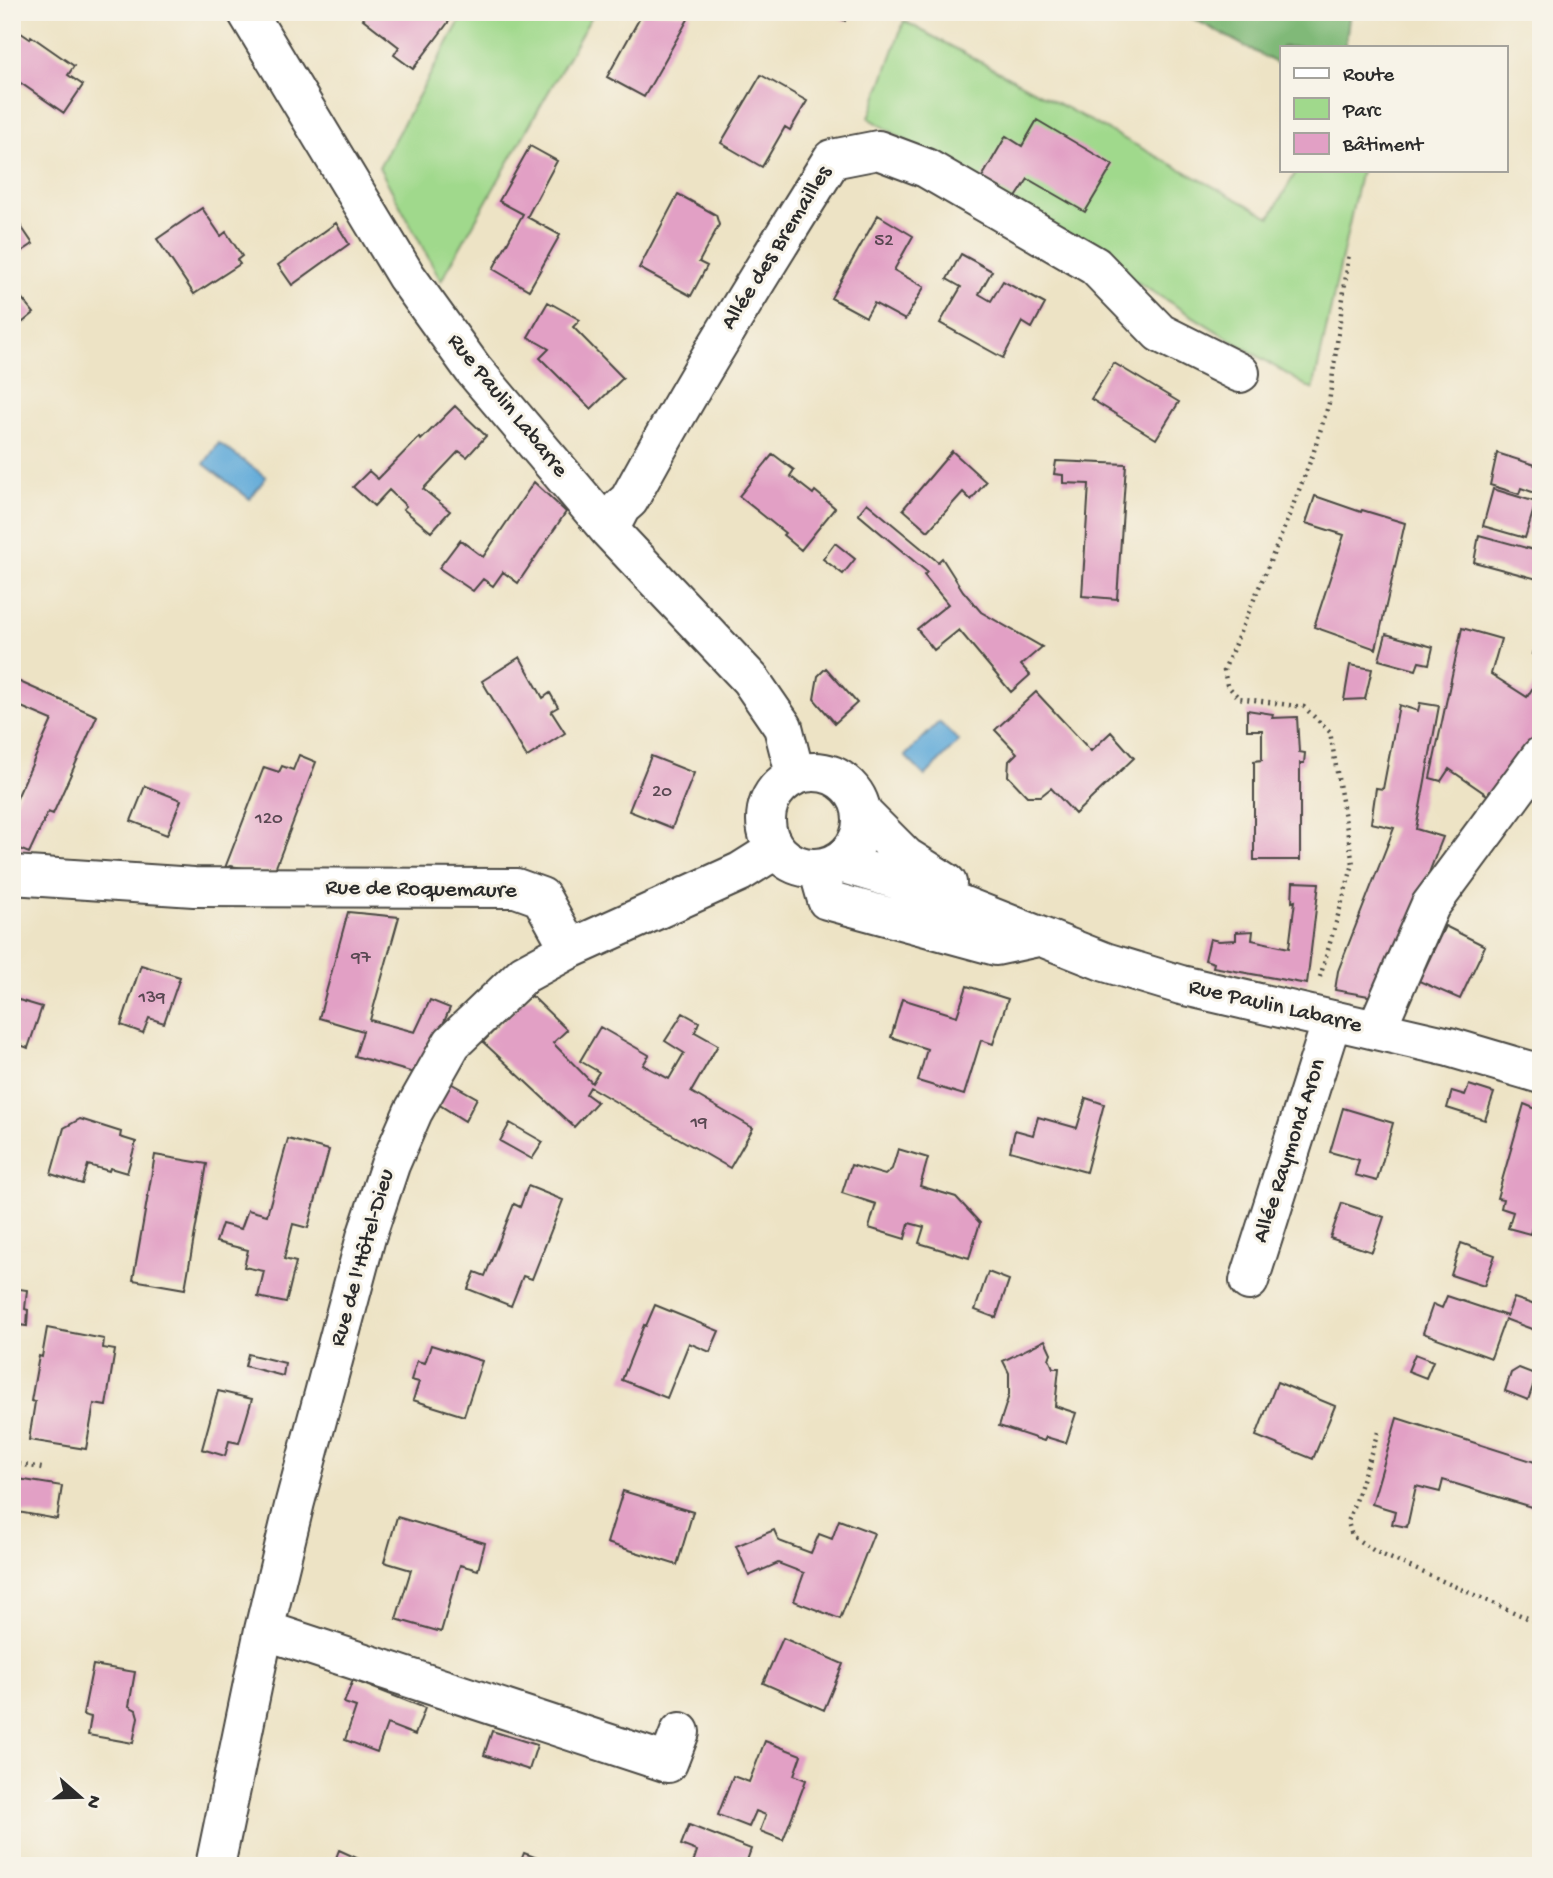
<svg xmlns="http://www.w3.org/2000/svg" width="1553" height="1878" font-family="'Gochi Hand',sans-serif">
  <rect width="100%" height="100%" fill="#f7f3e8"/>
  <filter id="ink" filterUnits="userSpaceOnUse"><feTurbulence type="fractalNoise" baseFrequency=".0143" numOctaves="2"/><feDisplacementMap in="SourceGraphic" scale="14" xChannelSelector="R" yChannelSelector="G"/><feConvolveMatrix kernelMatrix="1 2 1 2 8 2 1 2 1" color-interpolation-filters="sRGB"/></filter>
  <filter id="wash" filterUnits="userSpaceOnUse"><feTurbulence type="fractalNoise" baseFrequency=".00686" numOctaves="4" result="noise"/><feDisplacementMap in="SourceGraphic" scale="28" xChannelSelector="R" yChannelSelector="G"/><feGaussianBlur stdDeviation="1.57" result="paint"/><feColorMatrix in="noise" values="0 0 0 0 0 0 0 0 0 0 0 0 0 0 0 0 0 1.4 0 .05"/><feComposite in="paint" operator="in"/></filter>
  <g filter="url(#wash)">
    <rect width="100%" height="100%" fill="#ede3c5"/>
    <!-- green -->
    <path fill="#a0d98c" stroke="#66825c" stroke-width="2" d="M 465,12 L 594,12 L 441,281 L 379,167 Z
      M 904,21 L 1270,217 L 1297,170 L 1361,170 L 1313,390 L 869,118 Z"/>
    <!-- forest -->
    <path fill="#80b978" stroke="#567252" stroke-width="2" d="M 1181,12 L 1350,12 L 1345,47 L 1282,47 L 1282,66 Z"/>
    <!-- water -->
    <path fill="#61aad9" stroke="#466a82" stroke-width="2" d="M 219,443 L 266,477 L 250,499 L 204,464 Z
      M 939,722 L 959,741 L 925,776 L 905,756 Z"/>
    <g id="blocks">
      <!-- building -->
      <path fill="#e2a0c5" d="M 368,12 L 439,12 L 450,20 L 413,69 L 394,55 L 399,47 L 363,19 Z
        M 639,12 L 691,14 L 644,97 L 607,77 L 642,14 Z
        M 829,12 L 850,12 L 845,21 Z
        M 15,29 L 30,39 L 31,36 L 74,66 L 68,75 L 83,85 L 64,113 L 12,77 L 12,33 Z
        M 761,75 L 807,101 L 790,130 L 785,127 L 762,167 L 721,143 Z
        M 1037,120 L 1113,165 L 1085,212 L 1028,179 L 1015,199 L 981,179 L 1006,136 L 1022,146 Z
        M 530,146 L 557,161 L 527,217 L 560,235 L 529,290 L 493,269 L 523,214 L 499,201 Z
        M 678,194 L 716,215 L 719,225 L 699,262 L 707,266 L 691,296 L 639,268 Z
        M 202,208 L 221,236 L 226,232 L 242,256 L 237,260 L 240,264 L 194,294 L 157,239 Z
        M 12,213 L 33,244 L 12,258 Z
        M 878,215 L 913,236 L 894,270 L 924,287 L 905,320 L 874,303 L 866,317 L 831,298 Z
        M 336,223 L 349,244 L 292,285 L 278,265 Z
        M 961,254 L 992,271 L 979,294 L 991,301 L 1003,281 L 1045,304 L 1032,328 L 1022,322 L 1003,358 L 940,323 L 961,287 L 947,279 Z
        M 15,290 L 34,313 L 12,331 L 12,292 Z
        M 548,302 L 580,320 L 573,327 L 623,378 L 591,409 L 540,358 L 549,349 L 528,337 Z
        M 1114,363 L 1179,402 L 1156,439 L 1091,399 Z
        M 455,406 L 486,436 L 467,457 L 459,451 L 423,489 L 450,511 L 431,532 L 403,509 L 406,506 L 389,490 L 374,506 L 353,487 L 369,471 L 378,479 L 419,437 L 421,440 Z
        M 952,451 L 986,482 L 971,500 L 963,492 L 928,531 L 903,509 Z
        M 1497,453 L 1541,467 L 1541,495 L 1521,488 L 1519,494 L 1490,485 Z
        M 773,454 L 794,470 L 790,476 L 813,494 L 815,491 L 835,508 L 801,550 L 783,535 L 785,533 L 739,496 Z
        M 1056,461 L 1126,464 L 1117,599 L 1082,596 L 1089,484 L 1063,483 L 1063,475 L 1054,474 Z
        M 534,482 L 566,512 L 518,583 L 503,572 L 493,586 L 483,579 L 473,591 L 439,568 L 460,540 L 483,557 Z
        M 1493,489 L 1536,502 L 1525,538 L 1483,526 Z
        M 1315,496 L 1361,512 L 1362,510 L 1405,523 L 1376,649 L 1314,627 L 1344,535 L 1306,523 Z
        M 867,503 L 938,562 L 942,558 L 963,591 L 981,612 L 1042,647 L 1021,665 L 1030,675 L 1011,692 L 959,630 L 934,650 L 917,629 L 948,604 L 924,575 L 927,572 L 858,514 Z
        M 1479,535 L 1541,552 L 1541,580 L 1474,562 Z
        M 835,543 L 855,559 L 843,574 L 823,559 Z
        M 1540,626 L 1541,626 L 1541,657 L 1532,654 Z
        M 1462,628 L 1501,639 L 1491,674 L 1527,697 L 1537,681 L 1541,683 L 1541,738 L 1496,801 L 1449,769 L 1441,781 L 1430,778 Z
        M 1386,634 L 1433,647 L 1429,664 L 1419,662 L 1416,670 L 1379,660 Z
        M 520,657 L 543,698 L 550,693 L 558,707 L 551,711 L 565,733 L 527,757 L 482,681 Z
        M 1350,665 L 1372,669 L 1365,699 L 1344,700 Z
        M 826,668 L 857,703 L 835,723 L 814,699 L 818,676 Z
        M 13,679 L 97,716 L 53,814 L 48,812 L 29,853 L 12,846 L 12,809 L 52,720 L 12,703 Z
        M 1036,692 L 1091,751 L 1111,732 L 1134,758 L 1075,814 L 1051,788 L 1041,796 L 1027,796 L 1008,776 L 1009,761 L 1017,753 L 995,730 Z
        M 1420,703 L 1439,706 L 1416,829 L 1443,837 L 1380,998 L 1335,990 L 1338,971 L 1394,828 L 1371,823 L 1376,788 L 1383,789 L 1399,705 L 1418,711 Z
        M 1247,710 L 1273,714 L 1272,718 L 1297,717 L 1299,752 L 1305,753 L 1304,763 L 1300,763 L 1300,860 L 1254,860 L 1254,761 L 1262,760 L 1262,730 L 1247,730 Z
        M 299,755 L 316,762 L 274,872 L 230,866 L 225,868 L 264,767 L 279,772 L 282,766 L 293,770 Z
        M 651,756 L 694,773 L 672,828 L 629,811 Z
        M 145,786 L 181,800 L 167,835 L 131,821 Z
        M 1293,882 L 1319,883 L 1307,984 L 1213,967 L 1214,963 L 1205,960 L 1210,939 L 1219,941 L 1236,940 L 1236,932 L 1253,931 L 1252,940 L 1289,948 L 1295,901 L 1292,902 Z
        M 348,912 L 399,917 L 370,1020 L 415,1032 L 430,1000 L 450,1008 L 421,1075 L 355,1056 L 363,1031 L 319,1018 Z
        M 1445,926 L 1485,946 L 1460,999 L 1419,981 Z
        M 141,965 L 180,977 L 164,1023 L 149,1018 L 143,1033 L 121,1025 Z
        M 967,986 L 1008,999 L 993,1044 L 981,1040 L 964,1095 L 918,1081 L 927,1049 L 891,1037 L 902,999 L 957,1016 Z
        M 532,996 L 567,1030 L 553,1043 L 592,1083 L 599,1072 L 580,1061 L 600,1027 L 649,1055 L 643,1065 L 669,1079 L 684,1053 L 665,1041 L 683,1013 L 699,1022 L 695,1032 L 718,1045 L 691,1092 L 753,1128 L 730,1168 L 590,1087 L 586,1094 L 597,1102 L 574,1127 L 483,1042 L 523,1000 Z
        M 12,998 L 42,1007 L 28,1048 L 12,1042 Z
        M 445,1080 L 477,1098 L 465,1121 L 435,1102 Z
        M 1469,1085 L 1494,1093 L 1485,1120 L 1447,1108 L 1452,1091 L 1465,1095 Z
        M 1086,1098 L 1104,1104 L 1086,1172 L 1010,1151 L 1015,1130 L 1033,1135 L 1038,1117 L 1077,1128 Z
        M 1524,1104 L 1541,1111 L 1541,1199 L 1530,1234 L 1508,1228 L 1513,1212 L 1501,1208 L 1503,1199 L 1497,1198 Z
        M 1343,1108 L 1393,1123 L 1377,1181 L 1355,1175 L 1359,1160 L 1330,1152 Z
        M 80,1119 L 121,1132 L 120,1137 L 136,1142 L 127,1173 L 110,1168 L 109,1171 L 88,1165 L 82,1184 L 51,1174 L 64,1128 Z
        M 510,1123 L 543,1142 L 532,1159 L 500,1141 Z
        M 288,1139 L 329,1150 L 308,1228 L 293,1224 L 284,1259 L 296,1262 L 286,1303 L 258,1297 L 264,1271 L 244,1267 L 248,1250 L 216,1242 L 222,1224 L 241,1229 L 248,1210 L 267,1215 Z
        M 898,1149 L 928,1158 L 920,1186 L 956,1197 L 980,1223 L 969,1258 L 919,1243 L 924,1227 L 909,1223 L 905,1239 L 869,1228 L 876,1204 L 842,1193 L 851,1165 L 885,1175 L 892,1169 Z
        M 155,1155 L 207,1164 L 185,1289 L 133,1280 Z
        M 528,1186 L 563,1200 L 532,1279 L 523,1276 L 511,1306 L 468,1289 L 475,1272 L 485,1276 L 514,1204 L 520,1207 Z
        M 1342,1203 L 1384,1217 L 1372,1252 L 1330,1238 Z
        M 1461,1243 L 1495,1255 L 1484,1286 L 1451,1275 Z
        M 988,1272 L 1009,1280 L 996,1318 L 975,1310 Z
        M 12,1288 L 27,1290 L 25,1309 L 28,1310 L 27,1326 L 12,1324 Z
        M 1447,1296 L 1507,1316 L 1514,1298 L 1541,1307 L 1541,1327 L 1537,1331 L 1505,1319 L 1491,1358 L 1423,1333 L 1433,1304 L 1442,1308 Z
        M 655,1305 L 719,1331 L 710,1352 L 689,1343 L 667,1398 L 622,1380 L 644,1325 L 646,1326 Z
        M 47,1328 L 104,1339 L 103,1348 L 115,1350 L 106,1406 L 94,1404 L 86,1449 L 29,1440 L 35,1402 L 31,1401 L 39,1356 L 42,1357 Z
        M 1045,1340 L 1051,1353 L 1049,1359 L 1053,1368 L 1059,1368 L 1055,1406 L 1076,1413 L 1066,1443 L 1046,1437 L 1044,1441 L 999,1426 L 1009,1395 L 1009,1373 L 1003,1361 Z
        M 431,1345 L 482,1361 L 464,1416 L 413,1400 L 419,1382 L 411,1380 L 417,1361 L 425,1363 Z
        M 248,1354 L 285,1363 L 283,1376 L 245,1366 Z
        M 1415,1354 L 1433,1361 L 1426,1378 L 1408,1371 Z
        M 1519,1368 L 1537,1375 L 1528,1400 L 1505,1391 L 1511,1373 Z
        M 1277,1382 L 1335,1406 L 1313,1459 L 1256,1436 Z
        M 218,1391 L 252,1399 L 239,1443 L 229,1441 L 225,1456 L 202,1449 Z
        M 1397,1418 L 1541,1464 L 1541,1510 L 1443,1480 L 1440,1492 L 1416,1486 L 1407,1527 L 1392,1524 L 1395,1511 L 1372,1504 Z
        M 12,1478 L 62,1486 L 57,1519 L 12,1511 Z
        M 623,1491 L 693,1512 L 677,1565 L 607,1543 Z
        M 397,1517 L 485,1543 L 478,1570 L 460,1565 L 441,1632 L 396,1619 L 411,1570 L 384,1562 Z
        M 839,1520 L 874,1533 L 840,1619 L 794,1601 L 804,1573 L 778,1563 L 749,1576 L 736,1546 L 774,1530 L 779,1541 L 811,1553 L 819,1534 L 832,1539 Z
        M 783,1638 L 843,1664 L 824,1710 L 763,1683 Z
        M 93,1665 L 135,1672 L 129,1706 L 136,1710 L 138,1717 L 133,1743 L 88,1735 L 91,1717 L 83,1715 Z
        M 353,1680 L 425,1708 L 415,1735 L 387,1724 L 377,1752 L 345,1740 L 356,1707 L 344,1703 Z
        M 492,1731 L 537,1745 L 529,1770 L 484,1755 Z
        M 765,1741 L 801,1755 L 794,1775 L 806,1780 L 783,1840 L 760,1831 L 766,1815 L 756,1811 L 749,1827 L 718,1815 L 733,1776 L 749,1782 Z
        M 689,1825 L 751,1849 L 745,1866 L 692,1866 L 697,1851 L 681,1845 Z
        M 339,1850 L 374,1866 L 333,1866 Z
        M 524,1853 L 558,1866 L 519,1866 Z"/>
    </g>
  </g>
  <g filter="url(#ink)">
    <use href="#blocks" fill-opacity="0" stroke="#484742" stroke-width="2"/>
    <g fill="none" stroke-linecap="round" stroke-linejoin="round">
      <defs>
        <path id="minor" d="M 247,12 L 406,276 L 473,369 L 609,530 L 750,679 L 783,727 L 795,774
          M 609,530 L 621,507 L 629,500 C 692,383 762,271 832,159 L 878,150 L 926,168 L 1095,266 L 1160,333 L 1240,373
          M766 820a48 48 0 1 1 96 0a48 48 0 1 1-96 0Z
          M 862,813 L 906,857 L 947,883
          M 837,862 L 898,880 L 1105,962 L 1181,985 L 1449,1047 L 1541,1074
          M 818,868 L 827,900 L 996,946 L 1038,937
          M 12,875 L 194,887 L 516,888 L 541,897 L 570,949
          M 1376,1030 L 1430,906 L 1541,756
          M 1249,1281 L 1332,1020
          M 264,1630 L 668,1763 L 680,1732
          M 215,1866 L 264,1630 L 295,1502 L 366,1237 L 390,1165 L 413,1112 L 452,1043 L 524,974 L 570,949 L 740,872 L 775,850"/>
      </defs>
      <!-- minor casing -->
      <use href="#minor" stroke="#484742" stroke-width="42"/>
      <!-- path -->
      <path stroke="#484742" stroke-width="4.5" stroke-dasharray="2 5" stroke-linecap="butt" d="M 1320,977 L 1353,864 L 1330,732 L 1304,707 L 1239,698 L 1227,685 L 1224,670 L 1283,531 L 1313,454 L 1329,403 L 1349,253
        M 1378,1432 L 1348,1522 L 1352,1536 L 1376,1552 L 1541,1624
        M 12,1463 L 42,1468"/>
      <!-- minor -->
      <use href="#minor" stroke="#fff" stroke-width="38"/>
    </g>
  </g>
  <g text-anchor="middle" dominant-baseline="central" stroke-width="6" stroke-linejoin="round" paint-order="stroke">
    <!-- number labels -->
    <g font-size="19" fill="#594852">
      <text x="884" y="241">52</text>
      <text x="662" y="792">20</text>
      <text x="269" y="819">120</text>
      <text x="361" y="958">97</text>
      <text x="152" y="998">139</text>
      <text x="699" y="1123">19</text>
    </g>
    <!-- street labels -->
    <g font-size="23" fill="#2b2b2b" stroke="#f7f3e8">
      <text transform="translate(777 248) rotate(-58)">Allée des Bremailles</text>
      <text transform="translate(507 406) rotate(51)">Rue Paulin Labarre</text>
      <text transform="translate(421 890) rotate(1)">Rue de Roquemaure</text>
      <text transform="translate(1275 1007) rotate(13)">Rue Paulin Labarre</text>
      <text transform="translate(1290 1151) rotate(-72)">Allée Raymond Aron</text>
      <text transform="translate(363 1258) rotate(-74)">Rue de l'Hôtel-Dieu</text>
    </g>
  </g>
  <!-- margin -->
  <rect width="1553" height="1878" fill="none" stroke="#f7f3e8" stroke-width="42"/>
  <!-- legend -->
  <rect x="1280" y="46" width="228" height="126" fill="#f7f3e8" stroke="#a5a39c" stroke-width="2"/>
  <rect x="1294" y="68" width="35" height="10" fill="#ffffff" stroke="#a5a39c" stroke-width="2"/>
  <text x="1343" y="80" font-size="21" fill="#2b2b2b">Route</text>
  <rect x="1294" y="98" width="35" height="21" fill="#a0d98c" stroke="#a5a39c" stroke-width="2"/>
  <text x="1343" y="116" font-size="21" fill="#2b2b2b">Parc</text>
  <rect x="1294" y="133" width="35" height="21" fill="#e2a0c5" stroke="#a5a39c" stroke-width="2"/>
  <text x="1343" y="150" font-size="21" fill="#2b2b2b">Bâtiment</text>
  <!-- north arrow -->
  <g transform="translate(80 1797) rotate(110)" stroke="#f7f3e8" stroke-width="5" paint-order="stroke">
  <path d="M0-5L12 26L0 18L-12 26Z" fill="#2b2b2b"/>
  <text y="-10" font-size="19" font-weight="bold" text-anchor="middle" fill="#2b2b2b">N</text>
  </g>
</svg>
